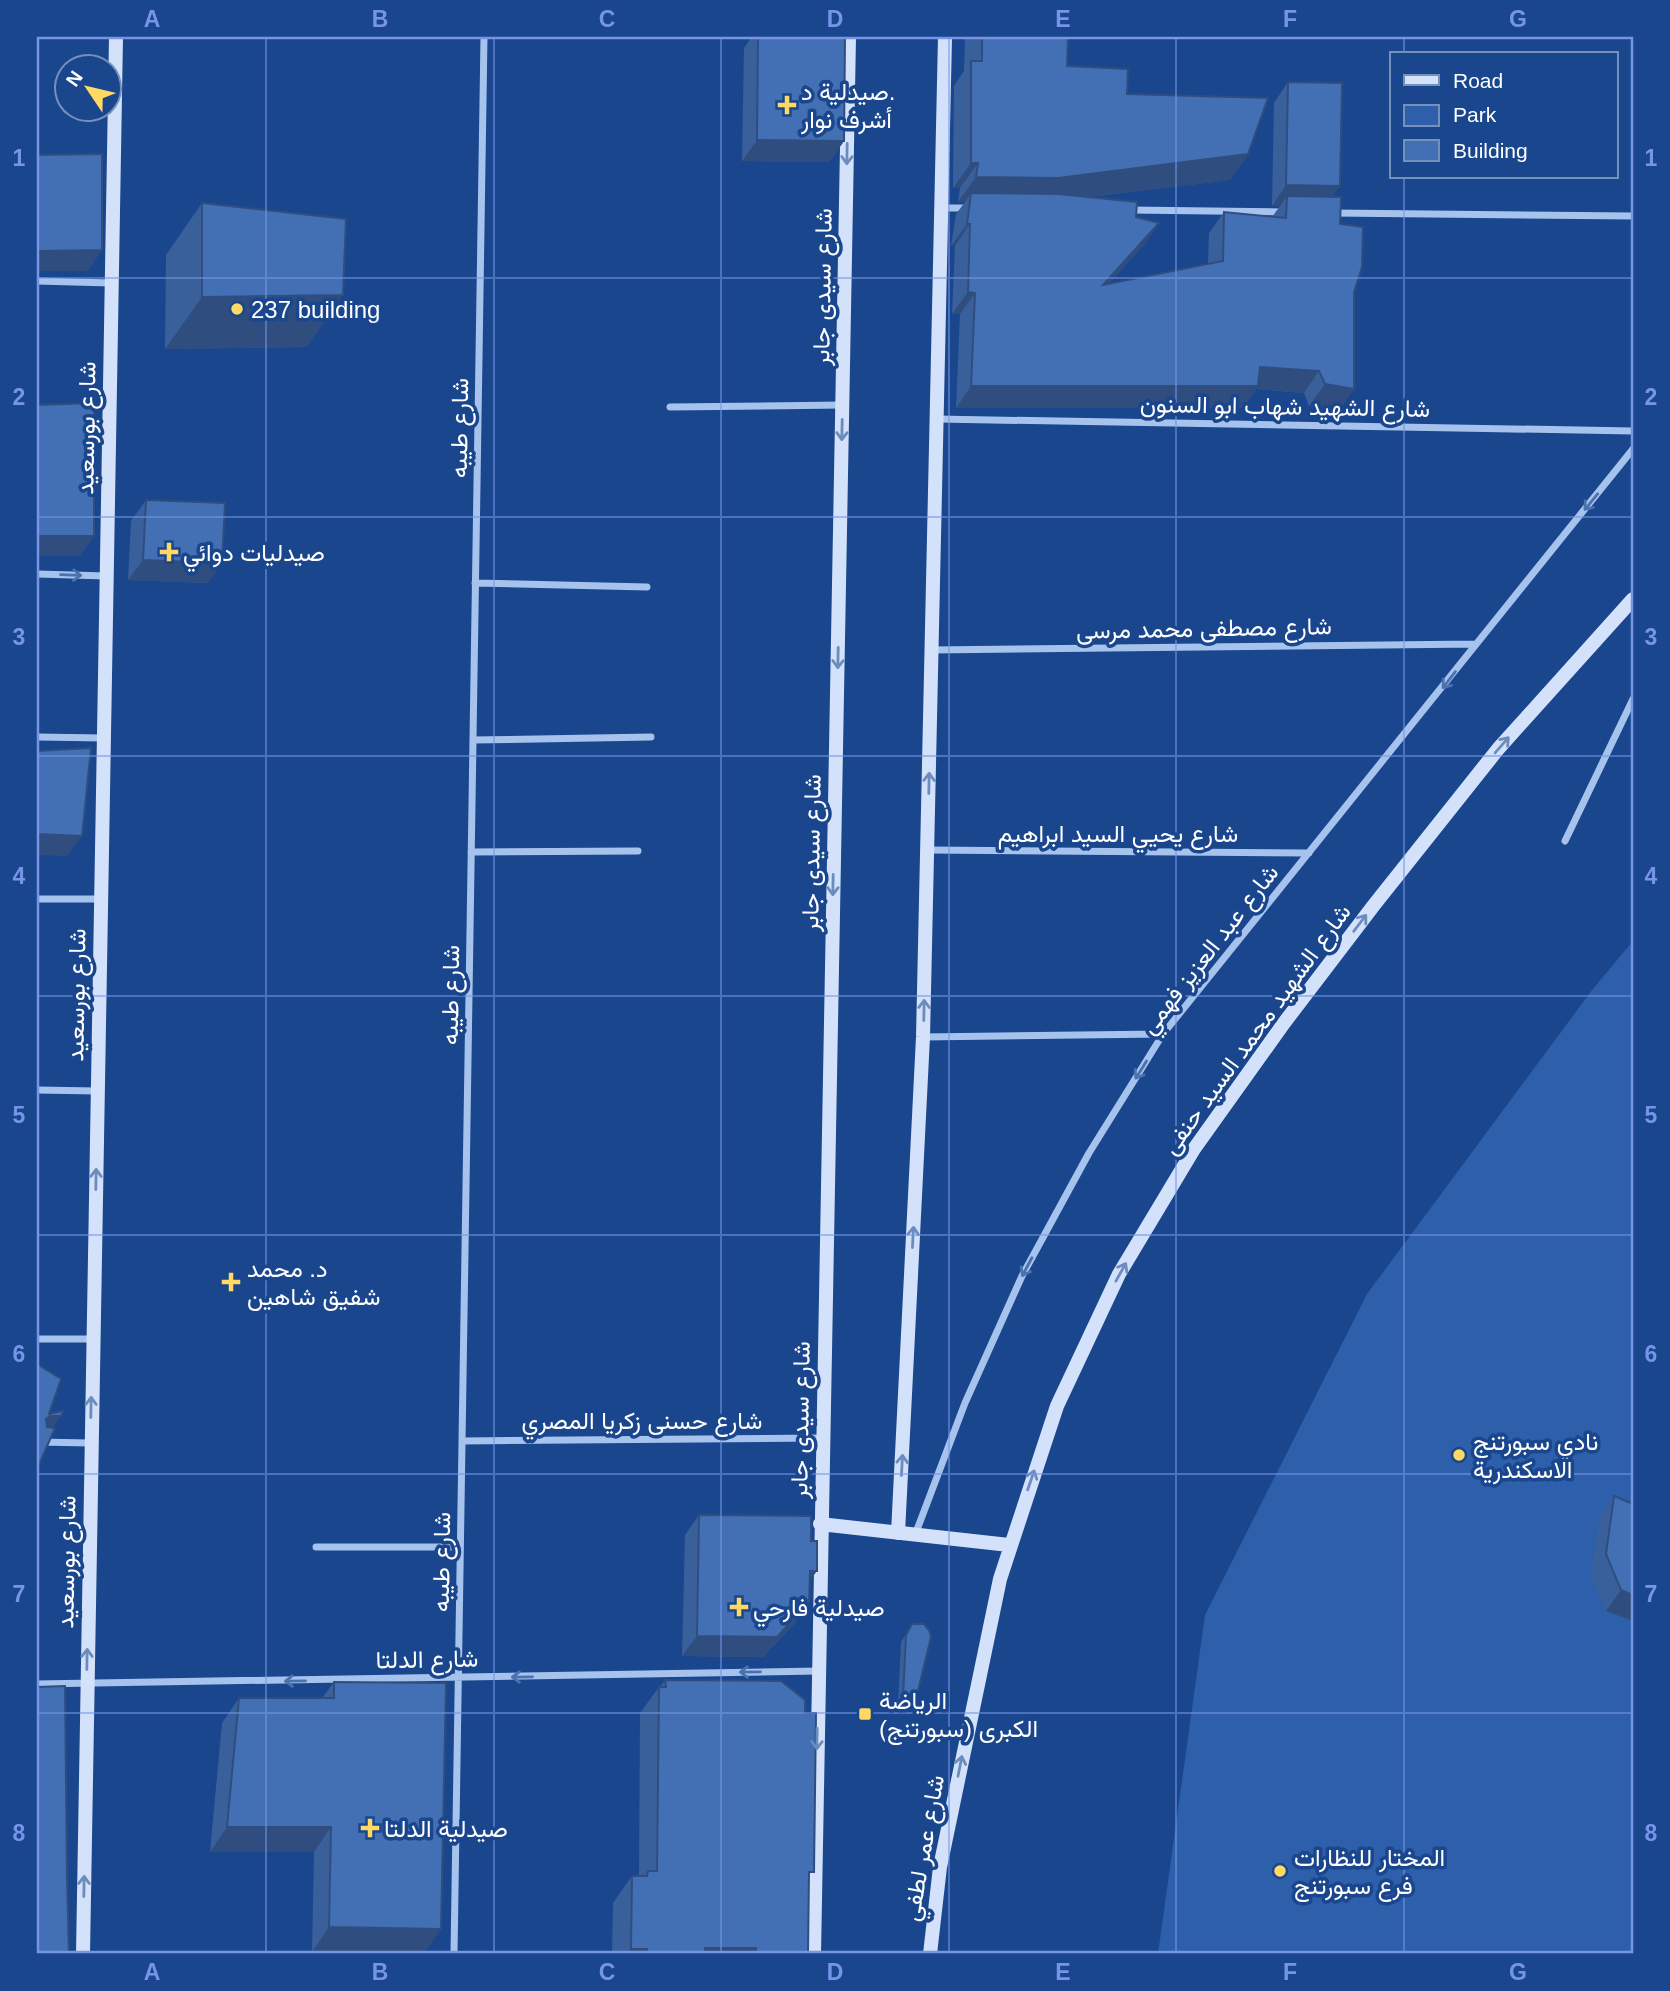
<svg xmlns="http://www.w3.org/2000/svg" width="1670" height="1991" font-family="Arial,Vazirmatn,sans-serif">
  <rect width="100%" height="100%" fill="#1a468d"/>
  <!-- green -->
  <path fill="#2d5fab" d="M 1633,941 L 1633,1954 L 1158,1954 L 1205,1615 L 1367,1294 L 1592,990 Z"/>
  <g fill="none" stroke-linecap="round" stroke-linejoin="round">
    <!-- street -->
    <path stroke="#a6c3ee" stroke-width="7" d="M 941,208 L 968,208
      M 1130,210 L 1283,212
      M 1333,213 L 1633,216
      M 37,281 L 111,283
      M 670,407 L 842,405
      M 937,419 L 1633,431
      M 37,574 L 106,576
      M 475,583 L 647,587
      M 932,650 L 1476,644
      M 37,737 L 103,738
      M 473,740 L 651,737
      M 1565,841 L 1633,699
      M 928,850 L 1309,853
      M 471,852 L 638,851
      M 37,899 L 100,899
      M 923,1037 L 1163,1034
      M 37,1090 L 97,1091
      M 37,1339 L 93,1339
      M 462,1441 L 822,1438
      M 37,1442 L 90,1443
      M 915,1535 L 965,1403 L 1022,1276 L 1089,1153 L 1163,1034 L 1633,449
      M 316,1547 L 460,1547
      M 37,1684 L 818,1671
      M 454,1954 L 484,37"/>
    <!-- secondary -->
    <path stroke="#d3e2fa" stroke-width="14" d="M 820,1524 L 1009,1545
      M 898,1533 L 923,1037 L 945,37
      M 83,1954 L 116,37
      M 814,1954 L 849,37
      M 930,1954 L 940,1867 L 1000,1579 L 1057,1406 L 1119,1274 L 1194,1149 L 1284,1023 L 1374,905 L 1498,749 L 1633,599"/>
  </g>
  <!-- wall -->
  <path fill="#3a609c" d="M 752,37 L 845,37 L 844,141 L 829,162 L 742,161 L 744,48 Z
    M 965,37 L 1068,37 L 1067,66 L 1127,94 L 1248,154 L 1230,180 L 1089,197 L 1136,217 L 1159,223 L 1144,245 L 1108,284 L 1208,264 L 1209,233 L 1224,212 L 1272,217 L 1280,206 L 1272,206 L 1274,103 L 1288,82 L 1332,197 L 1340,224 L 1354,292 L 1339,411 L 1309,406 L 1304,393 L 1256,389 L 1243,408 L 956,408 L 960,314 L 952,314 L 955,246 L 951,246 L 956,214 L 965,202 L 958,202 L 960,188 L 953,188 L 954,86 L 964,71 Z
    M 202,203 L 307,347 L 165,349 L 166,255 Z
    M 146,500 L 208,583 L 128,580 L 131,521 Z
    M 1614,1496 L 1632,1504 L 1633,1502 L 1633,1621 L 1606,1611 L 1591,1575 L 1600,1517 Z
    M 699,1515 L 809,1581 L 809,1602 L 795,1623 L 763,1657 L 682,1656 L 685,1535 Z
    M 912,1624 L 916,1699 L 911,1706 L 898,1705 L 901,1642 Z
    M 665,1680 L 809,1879 L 808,1953 L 807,1954 L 612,1954 L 613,1903 L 632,1876 L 639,1876 L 640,1713 L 659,1687 L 660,1687 Z
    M 334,1682 L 441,1929 L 312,1952 L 314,1852 L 210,1852 L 222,1723 L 239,1698 L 322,1698 Z"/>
  <!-- shaded-wall -->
  <path fill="#2f4e7f" d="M 757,140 L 844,141 L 829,162 L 742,161 Z
    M 1248,154 L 1230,180 L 1040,203 L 971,193 L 965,202 L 958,202 L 976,177 Z
    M 971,163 L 978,163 L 960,188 L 953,188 Z
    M 1286,185 L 1340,186 L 1326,206 L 1287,196 L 1280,206 L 1272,206 Z
    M 1159,223 L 1144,245 L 1088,307 L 1103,285 Z
    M 967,224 L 970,224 L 955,246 L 951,246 Z
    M 102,250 L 88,271 L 37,271 L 37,251 Z
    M 968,292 L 975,293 L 960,314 L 952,314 Z
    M 343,295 L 307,347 L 165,349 L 202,297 Z
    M 1260,367 L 1319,371 L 1304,393 L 1256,389 L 1243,408 L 956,408 L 971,386 Z
    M 1325,384 L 1354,389 L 1339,411 L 1309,406 Z
    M 37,536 L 94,536 L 80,556 L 37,556 Z
    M 143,560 L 222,563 L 208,583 L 128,580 Z
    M 37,834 L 82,836 L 67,856 L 37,855 Z
    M 50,1416 L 61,1416 L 47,1436 L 46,1419 Z
    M 810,1571 L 817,1571 L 802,1591 Z
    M 1621,1590 L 1633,1595 L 1633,1621 L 1606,1611 Z
    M 809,1602 L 795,1623 L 763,1657 L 682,1656 L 697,1636 Z
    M 903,1698 L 916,1699 L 911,1706 L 898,1705 Z
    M 227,1827 L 331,1827 L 314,1852 L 210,1852 Z
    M 329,1927 L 441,1929 L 424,1954 L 312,1952 Z
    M 705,1948 L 756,1948 L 752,1954 L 700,1954 Z
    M 631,1949 L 647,1949 L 643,1954 L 627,1954 Z"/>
  <!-- building -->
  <path fill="#4370b5" stroke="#2f4e7f" stroke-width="2" d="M 758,37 L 845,37 L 844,141 L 757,140 Z
    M 982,37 L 1068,37 L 1067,66 L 1128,69 L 1127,94 L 1268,98 L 1248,154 L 1058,178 L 976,177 L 978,163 L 971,163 L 971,61 L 982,61 Z
    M 1288,82 L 1342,83 L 1340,186 L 1286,185 Z
    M 102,154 L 102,250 L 37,251 L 37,155 Z
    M 971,193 L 1058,194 L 1137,202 L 1136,217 L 1159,223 L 1103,285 L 1223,261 L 1224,212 L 1286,218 L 1287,196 L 1341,197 L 1340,224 L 1363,227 L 1362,267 L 1354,292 L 1354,389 L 1325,384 L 1319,371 L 1260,367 L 1258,386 L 971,386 L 975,293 L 968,292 L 970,224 L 967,224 Z
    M 202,203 L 346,219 L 343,295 L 202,297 Z
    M 94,403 L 94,536 L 37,536 L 37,405 Z
    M 146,500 L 225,503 L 222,563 L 143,560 Z
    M 91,748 L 82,836 L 37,834 L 37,751 Z
    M 37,1364 L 61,1379 L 49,1414 L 63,1411 L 61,1416 L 50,1416 L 46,1419 L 47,1427 L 55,1428 L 37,1469 Z
    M 1614,1496 L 1633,1504 L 1633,1595 L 1621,1590 L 1606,1554 Z
    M 699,1515 L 811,1516 L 811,1541 L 817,1541 L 817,1571 L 810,1571 L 809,1602 L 777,1637 L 697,1636 Z
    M 912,1624 L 924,1624 L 929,1630 L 931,1637 L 916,1699 L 903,1698 L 906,1635 Z
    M 665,1680 L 781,1681 L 805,1700 L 805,1713 L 816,1713 L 814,1872 L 809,1872 L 808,1953 L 796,1953 L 796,1954 L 756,1954 L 756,1948 L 705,1948 L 705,1954 L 647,1954 L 647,1949 L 631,1949 L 632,1876 L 647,1876 L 648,1871 L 657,1871 L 659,1687 L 666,1687 Z
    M 334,1682 L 446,1683 L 441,1929 L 329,1927 L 331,1827 L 227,1827 L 239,1698 L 334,1698 Z
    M 65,1686 L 67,1879 L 69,1954 L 37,1954 L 37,1687 Z"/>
  <!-- one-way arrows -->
  <defs><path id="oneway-shaft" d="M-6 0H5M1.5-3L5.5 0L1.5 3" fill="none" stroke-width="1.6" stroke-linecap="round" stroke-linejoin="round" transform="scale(1.75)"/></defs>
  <g stroke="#6d8cbe">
    <use href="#oneway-shaft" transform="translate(847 154) rotate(91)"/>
    <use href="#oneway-shaft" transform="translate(842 430) rotate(91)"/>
    <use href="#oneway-shaft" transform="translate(838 658) rotate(91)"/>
    <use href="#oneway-shaft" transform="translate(1502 745) rotate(-49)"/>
    <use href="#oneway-shaft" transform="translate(929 783) rotate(-89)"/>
    <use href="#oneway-shaft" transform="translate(833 885) rotate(91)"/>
    <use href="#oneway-shaft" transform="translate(1360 923) rotate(-53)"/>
    <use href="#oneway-shaft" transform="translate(924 1010) rotate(-89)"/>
    <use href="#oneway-shaft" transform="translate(96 1179) rotate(-89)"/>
    <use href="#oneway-shaft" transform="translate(913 1237) rotate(-87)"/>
    <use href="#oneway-shaft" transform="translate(1121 1272) rotate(-61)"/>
    <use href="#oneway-shaft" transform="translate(91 1407) rotate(-89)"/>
    <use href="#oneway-shaft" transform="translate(902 1465) rotate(-87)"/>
    <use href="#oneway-shaft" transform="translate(1031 1480) rotate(-71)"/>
    <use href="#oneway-shaft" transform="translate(87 1659) rotate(-89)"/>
    <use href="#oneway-shaft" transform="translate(817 1739) rotate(91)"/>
    <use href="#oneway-shaft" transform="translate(960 1766) rotate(-79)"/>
    <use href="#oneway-shaft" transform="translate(84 1886) rotate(-89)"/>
  </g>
  <g stroke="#4b72af">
    <use href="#oneway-shaft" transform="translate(1591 502) rotate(129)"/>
    <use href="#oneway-shaft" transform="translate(71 575) rotate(2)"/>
    <use href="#oneway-shaft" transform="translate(1449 680) rotate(128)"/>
    <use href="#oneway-shaft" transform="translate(1141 1070) rotate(122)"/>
    <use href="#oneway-shaft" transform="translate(1027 1267) rotate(118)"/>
    <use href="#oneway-shaft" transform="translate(750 1672) rotate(179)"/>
    <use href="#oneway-shaft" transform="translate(522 1677) rotate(179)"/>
    <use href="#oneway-shaft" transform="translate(295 1681) rotate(179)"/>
  </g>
  <!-- grid -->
  <path fill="none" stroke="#7795e8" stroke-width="2" stroke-opacity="0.55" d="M 266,37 L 266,1954M 494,37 L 494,1954M 721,37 L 721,1954M 949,37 L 949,1954M 1176,37 L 1176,1954M 1404,37 L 1404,54M 1404,177 L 1404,1954M 37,278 L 1633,278M 37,517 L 1633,517M 37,756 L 1633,756M 37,996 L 1633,996M 37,1235 L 1633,1235M 37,1474 L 1633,1474M 37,1713 L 1633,1713"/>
  <!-- markers -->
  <g fill="#ffd963" stroke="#1a468d" stroke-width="2.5">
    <path d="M783.5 94.5h7v7h7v7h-7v7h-7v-7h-7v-7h7z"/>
    <circle cx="237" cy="309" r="7"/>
    <path d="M165.5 541.5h7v7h7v7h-7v7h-7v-7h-7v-7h7z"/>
    <path d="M227.5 1271.5h7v7h7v7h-7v7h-7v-7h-7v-7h7z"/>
    <circle cx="1459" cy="1455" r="7"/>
    <path d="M735.5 1596.5h7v7h7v7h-7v7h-7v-7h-7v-7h7z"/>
    <rect x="858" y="1707" width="14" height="14" rx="3.5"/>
    <path d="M366.5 1817.5h7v7h7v7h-7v7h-7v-7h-7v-7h7z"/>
    <circle cx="1280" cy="1871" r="7"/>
  </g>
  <g text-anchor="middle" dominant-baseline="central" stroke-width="7" stroke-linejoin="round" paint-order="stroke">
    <!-- poi labels -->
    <g font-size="24" fill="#fff" stroke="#1a468d" text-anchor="start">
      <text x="801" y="91">صيدلية د.<tspan x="801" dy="28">أشرف نوار</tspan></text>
      <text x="251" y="309">237 building</text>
      <text x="183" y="552">صيدليات دوائي</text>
      <text x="247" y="1268">د. محمد<tspan x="247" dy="28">شفيق شاهين</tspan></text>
      <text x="1473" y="1441">نادي سبورتنج<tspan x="1473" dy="28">الاسكندرية</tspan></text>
      <text x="753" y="1607">صيدلية فارحي</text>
      <text x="879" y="1700">الرياضة<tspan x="879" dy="28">(سبورتنج) الكبرى</tspan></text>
      <text x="384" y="1828">صيدلية الدلتا</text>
      <text x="1294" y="1857">المختار للنظارات<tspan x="1294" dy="28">فرع سبورتنج</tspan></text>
    </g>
    <!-- street labels -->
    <g font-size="24" fill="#fff" stroke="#1a468d">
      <text transform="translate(822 287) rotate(-89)">شارع سيدى جابر</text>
      <text transform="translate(1285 406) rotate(1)">شارع الشهيد شهاب ابو السنون</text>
      <text transform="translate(86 428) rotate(-89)">شارع بورسعيد</text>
      <text transform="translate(459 428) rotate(-89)">شارع طيبه</text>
      <text transform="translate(1204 628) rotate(-1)">شارع مصطفى محمد مرسى</text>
      <text x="1118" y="833">شارع يحيي السيد ابراهيم</text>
      <text transform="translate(811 853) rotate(-89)">شارع سيدى جابر</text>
      <text transform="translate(1209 949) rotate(-52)">شارع عبد العزيز فهمي</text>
      <text transform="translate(76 995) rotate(-89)">شارع بورسعيد</text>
      <text transform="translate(450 995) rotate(-89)">شارع طيبه</text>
      <text transform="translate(1256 1029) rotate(-54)">شارع الشهيد محمد السيد حنفى</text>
      <text x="642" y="1420">شارع حسنى زكريا المصري</text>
      <text transform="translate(800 1420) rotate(-89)">شارع سيدى جابر</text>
      <text transform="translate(66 1562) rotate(-89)">شارع بورسعيد</text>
      <text transform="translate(441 1562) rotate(-89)">شارع طيبه</text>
      <text transform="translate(427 1659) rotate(-1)">شارع الدلتا</text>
      <text transform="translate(923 1848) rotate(-80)">شارع عمر لطفي</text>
    </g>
  </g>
  <!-- border -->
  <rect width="1670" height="1991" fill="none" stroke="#1a468d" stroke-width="77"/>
  <!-- legend -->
  <rect x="1390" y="52" width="228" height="126" fill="#1a468d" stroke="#7690bb" stroke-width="2"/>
  <rect x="1404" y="75" width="35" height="10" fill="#d3e2fa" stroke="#7690bb" stroke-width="2"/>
  <text x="1453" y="88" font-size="21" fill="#ffffff">Road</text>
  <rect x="1404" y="105" width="35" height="21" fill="#2d5fab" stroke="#7690bb" stroke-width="2"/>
  <text x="1453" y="122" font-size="21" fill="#ffffff">Park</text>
  <rect x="1404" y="140" width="35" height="21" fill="#4370b5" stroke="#7690bb" stroke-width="2"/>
  <text x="1453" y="158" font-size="21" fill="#ffffff">Building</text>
  <!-- north arrow -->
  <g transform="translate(88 88) rotate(305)"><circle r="33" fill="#1a468d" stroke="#7690bb" stroke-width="2"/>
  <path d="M0-5L12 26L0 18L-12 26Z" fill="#ffd963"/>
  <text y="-10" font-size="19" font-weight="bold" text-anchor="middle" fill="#ffffff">N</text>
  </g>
  <rect x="38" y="38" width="1594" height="1914" fill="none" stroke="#7795e8" stroke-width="2.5"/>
  <g font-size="23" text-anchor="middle" font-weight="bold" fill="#7795e8">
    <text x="152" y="27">A</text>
    <text x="380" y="27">B</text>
    <text x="607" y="27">C</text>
    <text x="835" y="27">D</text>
    <text x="1063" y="27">E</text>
    <text x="1290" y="27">F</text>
    <text x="1518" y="27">G</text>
    <text x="19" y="166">1</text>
    <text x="1651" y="166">1</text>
    <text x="19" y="405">2</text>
    <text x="1651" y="405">2</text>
    <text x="19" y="645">3</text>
    <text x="1651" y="645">3</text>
    <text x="19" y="884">4</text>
    <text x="1651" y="884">4</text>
    <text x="19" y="1123">5</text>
    <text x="1651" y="1123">5</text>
    <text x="19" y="1362">6</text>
    <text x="1651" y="1362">6</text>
    <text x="19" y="1602">7</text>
    <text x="1651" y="1602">7</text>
    <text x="19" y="1841">8</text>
    <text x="1651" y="1841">8</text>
    <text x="152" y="1980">A</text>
    <text x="380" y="1980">B</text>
    <text x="607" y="1980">C</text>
    <text x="835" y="1980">D</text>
    <text x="1063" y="1980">E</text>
    <text x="1290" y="1980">F</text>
    <text x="1518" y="1980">G</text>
  </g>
</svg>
